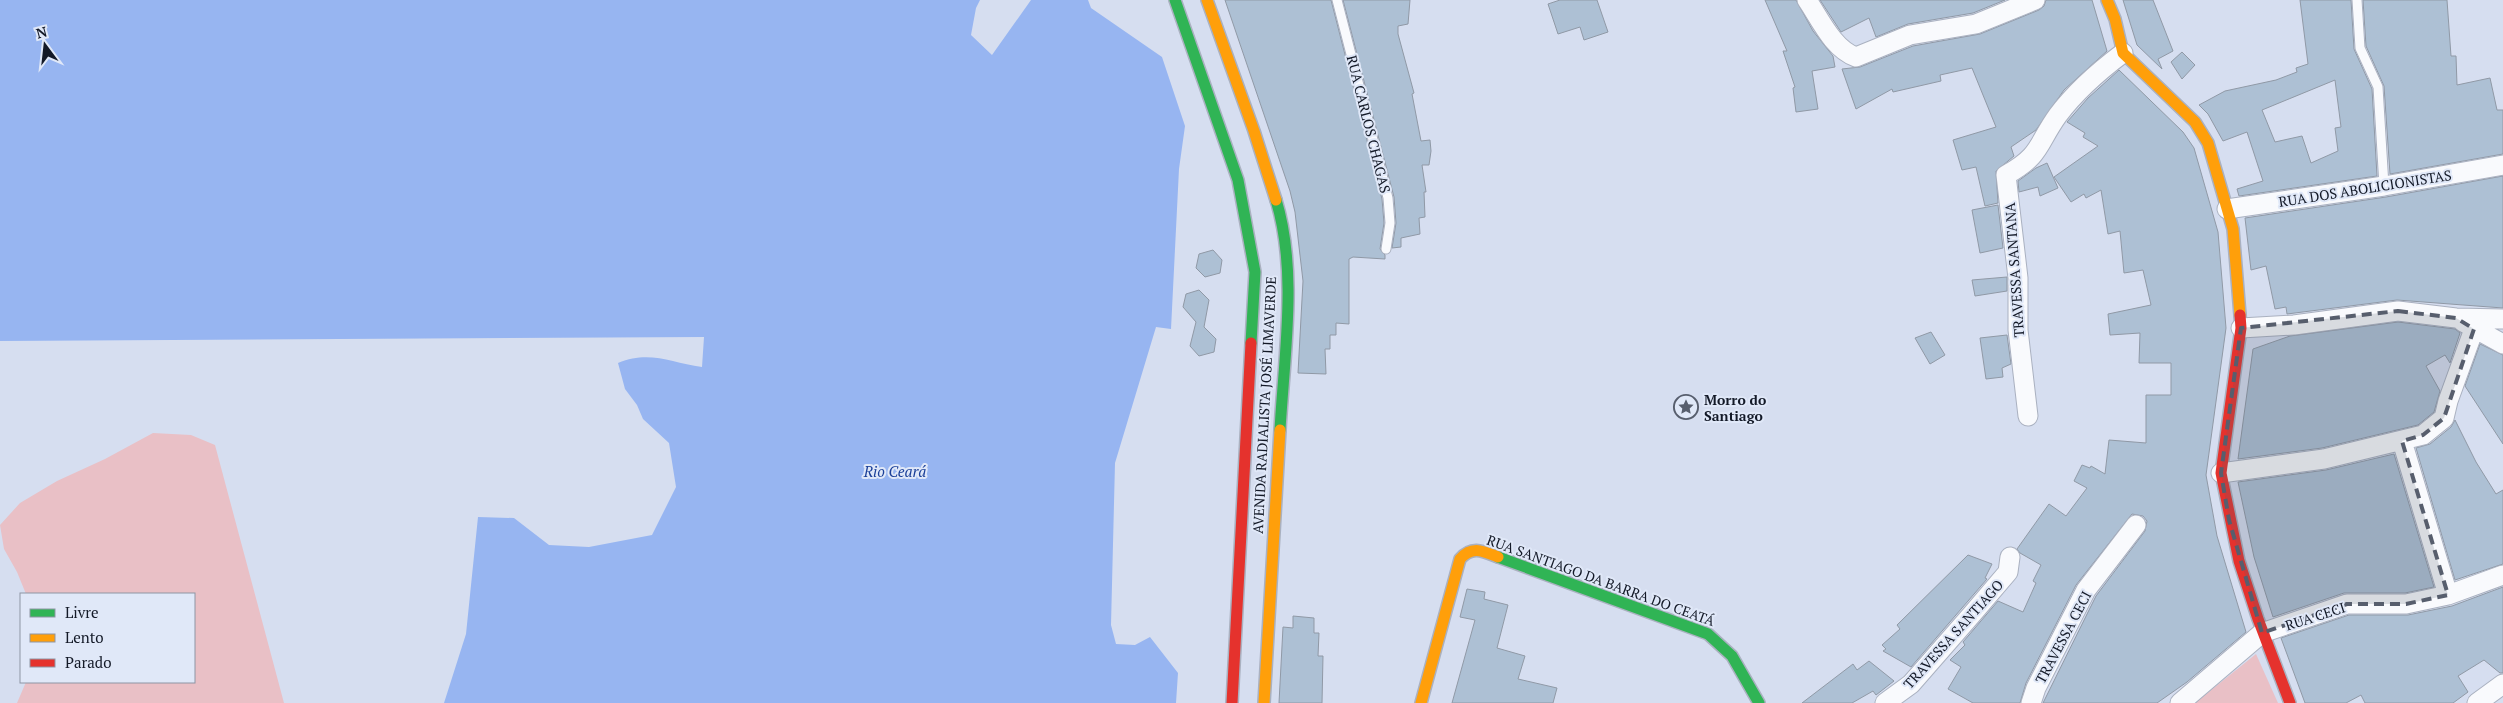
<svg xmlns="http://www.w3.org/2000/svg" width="2503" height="703" font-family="'PT Serif',serif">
  <rect width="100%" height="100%" fill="#d6def0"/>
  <!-- green -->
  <path fill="#e9c0c6" d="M 153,433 L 191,435 L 215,445 L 284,703 L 17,703 L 26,682 L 194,682 L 194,594 L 26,594 L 17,572 L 4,549 L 0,525 L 20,503 L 57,481 L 105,459 Z
    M 2256,654 L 2278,703 L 2195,703 Z"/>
  <!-- water -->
  <path fill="#97b5f1" d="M 0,0 L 980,0 L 976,8 L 971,35 L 992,55 L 1031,0 L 1088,0 L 1091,8 L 1162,57 L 1185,126 L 1179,169 L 1171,329 L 1156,327 L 1115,463 L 1111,625 L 1116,644 L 1135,645 L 1150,637 L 1178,673 L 1176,703 L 444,703 L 466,634 L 478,517 L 514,518 L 549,545 L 589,547 L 652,535 L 676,487 L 669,443 L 643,419 L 637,405 L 625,389 L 618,363 C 650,350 671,363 702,367 L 704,337 L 0,341 Z"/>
  <!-- building -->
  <path fill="#adc0d4" stroke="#9099a6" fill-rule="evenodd" d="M 1225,0 L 1331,0 L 1382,199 L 1384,223 L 1380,249 L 1385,255 L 1385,259 L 1353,257 L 1349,259 L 1349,324 L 1336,323 L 1336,335 L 1330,335 L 1330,349 L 1325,349 L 1326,374 L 1298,373 L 1303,281 L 1295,212 L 1290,191 Z
    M 1343,0 L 1410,0 L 1408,24 L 1398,26 L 1398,34 L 1414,93 L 1412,94 L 1421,141 L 1430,140 L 1431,151 L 1429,165 L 1422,165 L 1426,192 L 1424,192 L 1425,217 L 1419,218 L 1420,234 L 1401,238 L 1401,247 L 1392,248 L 1396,223 L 1394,197 Z
    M 1560,0 L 1597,0 L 1608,32 L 1584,40 L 1580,27 L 1558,34 L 1548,4 Z
    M 1765,0 L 1796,0 L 1813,31 L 1833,56 L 1835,67 L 1812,71 L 1818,109 L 1796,112 L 1793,88 L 1795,87 L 1783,51 L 1787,51 Z
    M 1820,0 L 2005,0 L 1973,13 L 1908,24 L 1876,37 L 1869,18 L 1841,32 Z
    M 2046,0 L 2092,0 L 2107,51 L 2064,90 L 2036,130 L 2011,147 L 2014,156 L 1996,171 L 1998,203 L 1985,206 L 1976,167 L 1962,170 L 1953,140 L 1996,127 L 1972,68 L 1940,75 L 1941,81 L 1893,92 L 1892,89 L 1856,109 L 1842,69 L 1860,67 L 1913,46 L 1980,34 L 2039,10 L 2044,6 Z
    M 2123,0 L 2153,0 L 2173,51 L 2158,59 L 2162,69 L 2137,45 Z
    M 2300,0 L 2351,0 L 2354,49 L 2372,89 L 2377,176 L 2239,196 L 2237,189 L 2263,181 L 2247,132 L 2223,141 L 2208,114 L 2199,105 L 2225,91 L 2276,80 L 2297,72 L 2296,68 L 2308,64 ZM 2335,80 L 2341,127 L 2335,128 L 2338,151 L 2311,163 L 2302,136 L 2275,142 L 2262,110 Z
    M 2363,0 L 2447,0 L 2451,56 L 2456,56 L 2457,85 L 2490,78 L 2497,110 L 2503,110 L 2503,154 L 2390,174 L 2384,86 L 2366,46 Z
    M 2182,52 L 2195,65 L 2182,79 L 2171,62 Z
    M 2119,70 L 2183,132 L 2194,148 L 2218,232 L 2226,328 L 2206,475 L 2217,536 L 2246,632 L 2187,682 L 2157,703 L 2043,703 L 2096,596 L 2145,531 L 2147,521 L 2143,516 L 2132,514 L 2076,585 L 2026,683 L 2020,703 L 1973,703 L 1948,689 L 1961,667 L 1950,660 L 1965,645 L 1963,642 L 1998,601 L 2023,612 L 2036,583 L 2033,581 L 2041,565 L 2020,553 L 2017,549 L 2049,504 L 2066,516 L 2087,488 L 2074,481 L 2082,465 L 2090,468 L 2091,466 L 2105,474 L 2109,440 L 2146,443 L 2146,395 L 2171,395 L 2171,363 L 2139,363 L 2140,333 L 2110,335 L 2108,314 L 2151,305 L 2143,270 L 2124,273 L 2120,231 L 2108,234 L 2101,190 L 2086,198 L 2084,194 L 2071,202 L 2054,177 L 2098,146 L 2083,137 L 2085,133 L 2067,122 L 2088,98 Z
    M 2047,163 L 2058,188 L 2040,196 L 2038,187 L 2019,192 L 2018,181 L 2036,168 Z
    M 2503,176 L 2503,308 L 2397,300 L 2287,314 L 2286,307 L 2275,309 L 2266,266 L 2251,270 L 2245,218 L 2386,197 Z
    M 1998,205 L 2003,248 L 1980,253 L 1972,210 Z
    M 1213,250 L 1222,260 L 1220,273 L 1205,277 L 1196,268 L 1199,254 Z
    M 2007,277 L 2007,291 L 1975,296 L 1972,280 Z
    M 1199,290 L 1209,300 L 1204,327 L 1216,339 L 1214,352 L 1199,356 L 1190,346 L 1196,322 L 1183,307 L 1186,294 Z
    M 2398,322 L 2455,329 L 2460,333 L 2450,363 L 2445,355 L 2426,366 L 2440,391 L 2434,412 L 2418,425 L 2322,448 L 2238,459 L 2253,349 L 2290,336 Z
    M 1931,332 L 1945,355 L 1930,364 L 1915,338 Z
    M 2007,335 L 2011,364 L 2002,368 L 2003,377 L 1986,379 L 1980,338 Z
    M 2480,344 L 2503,355 L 2503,444 L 2465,386 Z
    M 2455,420 L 2476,462 L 2496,494 L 2503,490 L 2503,564 L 2455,580 L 2416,448 L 2430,444 L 2451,427 Z
    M 2394,454 L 2434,587 L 2405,593 L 2344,593 L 2273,617 L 2254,557 L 2238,482 L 2326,470 Z
    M 1968,555 L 1992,564 L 1985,578 L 1987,579 L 1911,667 L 1883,651 L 1886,649 L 1882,645 L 1900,629 L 1897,625 Z
    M 2503,587 L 2503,673 L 2500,673 L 2484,660 L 2458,676 L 2468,692 L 2453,703 L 2365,703 L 2361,695 L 2346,703 L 2305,703 L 2281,638 L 2349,615 L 2408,615 L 2452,606 Z
    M 1467,589 L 1485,592 L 1484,599 L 1508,605 L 1497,648 L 1525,656 L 1518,679 L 1557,688 L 1553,703 L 1452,703 L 1475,620 L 1460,617 Z
    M 1293,616 L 1314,618 L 1314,633 L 1319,633 L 1318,656 L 1323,656 L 1322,703 L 1279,703 L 1283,627 L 1293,628 Z
    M 1869,661 L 1894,681 L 1876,695 L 1873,691 L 1852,703 L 1802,703 L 1853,664 L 1857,670 Z"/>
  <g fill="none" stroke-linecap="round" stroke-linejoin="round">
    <defs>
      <path id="lane" d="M 1337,0 L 1388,198 L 1390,223 L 1386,249
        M 2357,0 L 2360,48 L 2378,87 L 2384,186"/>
      <path id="street" d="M 1807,0 C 1820,19 1833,49 1856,57 L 1910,35 L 1976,24 L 2035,0
        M 2227,209 L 2384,186 L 2503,165
        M 2463,322 L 2503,344
        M 2241,328 L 2294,325 L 2398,311 L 2456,318 L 2503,319
        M 2028,416 L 2018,330 L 2018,278 L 2006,175 C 2042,155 2037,144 2058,115 C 2076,91 2099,71 2123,53
        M 2402,441 L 2448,595
        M 2221,473 L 2324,459 L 2423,435 L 2444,418 L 2448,401 L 2474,329
        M 1885,703 L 1911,684 L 1973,613 L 2008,572 L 2010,557
        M 2031,703 L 2036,688 L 2086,590 L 2136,525
        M 2180,703 L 2262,633 L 2347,604 L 2406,604 L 2448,595 L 2503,575
        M 2477,703 L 2503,684"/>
      <path id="fast" d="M 1175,0 L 1238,180 L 1255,272 L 1251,343
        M 1276,200 C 1298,271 1284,356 1280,430
        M 1498,557 L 1708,634 L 1732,656 L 1759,703"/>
      <path id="slow" d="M 1207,0 L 1254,131 L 1276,200
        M 2107,0 L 2115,19 L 2123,53 L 2195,122 L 2208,143 L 2233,229 L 2240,315
        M 1264,703 L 1280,430
        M 1421,703 L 1460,559 C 1472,545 1483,551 1498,557"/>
      <path id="jam" d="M 2240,315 L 2241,328 L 2221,473 L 2239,561 L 2258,619 L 2290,703
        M 1232,703 L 1251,343"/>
    </defs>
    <!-- lane casing -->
    <use href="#lane" stroke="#aab1c0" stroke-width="11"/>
    <!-- street casing -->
    <use href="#street" stroke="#aab1c0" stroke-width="21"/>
    <!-- fast casing -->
    <use href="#fast" stroke="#aab1c0" stroke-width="14"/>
    <!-- slow casing -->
    <use href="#slow" stroke="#aab1c0" stroke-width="14"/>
    <!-- jam casing -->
    <use href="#jam" stroke="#aab1c0" stroke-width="14"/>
    <!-- lane -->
    <use href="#lane" stroke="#f9fafd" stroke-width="9"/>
    <!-- street -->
    <use href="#street" stroke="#f9fafd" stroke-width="19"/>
    <!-- fast -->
    <use href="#fast" stroke="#30b455" stroke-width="11"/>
    <!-- slow -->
    <use href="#slow" stroke="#ff9f0a" stroke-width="11"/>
    <!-- jam -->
    <use href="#jam" stroke="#e5322d" stroke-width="11"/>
  </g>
  <!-- marked area -->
  <path fill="#575e6d" fill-opacity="0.2" stroke="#575e6d" stroke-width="4" stroke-dasharray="10 6" stroke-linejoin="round" d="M 2398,311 L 2456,318 L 2474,329 L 2444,418 L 2423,435 L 2402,441 L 2448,595 L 2406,604 L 2347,604 L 2262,633 L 2229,520 L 2221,473 L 2241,328 Z"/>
  <!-- icons -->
  <defs>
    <symbol id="sight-ring" viewBox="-11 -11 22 22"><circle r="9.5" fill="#e0e8f8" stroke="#575e6d" stroke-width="1.5"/><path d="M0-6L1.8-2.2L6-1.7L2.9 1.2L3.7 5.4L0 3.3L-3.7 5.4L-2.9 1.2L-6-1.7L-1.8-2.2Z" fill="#575e6d"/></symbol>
  </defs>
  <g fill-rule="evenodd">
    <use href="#sight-ring" x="1672" y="393" width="28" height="28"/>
  </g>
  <g text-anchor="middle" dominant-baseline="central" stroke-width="4" stroke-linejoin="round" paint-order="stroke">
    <!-- street labels -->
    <g font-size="14" fill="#131927" stroke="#e0e8f8">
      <text transform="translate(1369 124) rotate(76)">RUA CARLOS CHAGAS</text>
      <text transform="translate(2365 188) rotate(-9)">RUA DOS ABOLICIONISTAS</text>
      <text transform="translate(2014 270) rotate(-94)">TRAVESSA SANTANA</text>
      <text transform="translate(1264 405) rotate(-87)">AVENIDA RADIALISTA JOSÉ LIMAVERDE</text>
      <text transform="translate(1601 580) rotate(20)">RUA SANTIAGO DA BARRA DO CEATÁ</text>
      <text transform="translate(2315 616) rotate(-18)">RUA CECI</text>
      <text transform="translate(1953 634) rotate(-48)">TRAVESSA SANTIAGO</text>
      <text transform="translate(2063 637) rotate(-62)">TRAVESSA CECI</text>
    </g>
    <!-- poi labels -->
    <g font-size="14" font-weight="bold" fill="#131927" stroke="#e0e8f8" text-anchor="start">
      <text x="1704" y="399">Morro do<tspan x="1704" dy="16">Santiago</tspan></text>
    </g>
    <!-- water labels -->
    <g font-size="15" font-style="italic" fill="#1b4099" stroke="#e0e8f8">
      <text x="895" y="471">Rio Ceará</text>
    </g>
  </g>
  <!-- legend -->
  <rect x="20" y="593" width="175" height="90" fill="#e0e8f8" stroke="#8e95a4"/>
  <rect x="30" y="609" width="25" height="8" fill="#30b455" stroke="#8e95a4"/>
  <text x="65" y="618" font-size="15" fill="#131927">Livre</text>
  <rect x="30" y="634" width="25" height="8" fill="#ff9f0a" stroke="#8e95a4"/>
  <text x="65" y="643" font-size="15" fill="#131927">Lento</text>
  <rect x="30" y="659" width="25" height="8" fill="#e5322d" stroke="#8e95a4"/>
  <text x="65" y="668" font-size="15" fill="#131927">Parado</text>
  <!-- north arrow -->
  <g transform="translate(45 45) rotate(345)" stroke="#e0e8f8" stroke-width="4" paint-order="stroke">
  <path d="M0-4L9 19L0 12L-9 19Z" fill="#131927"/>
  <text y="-8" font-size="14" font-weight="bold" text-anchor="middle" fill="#131927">N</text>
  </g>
</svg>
